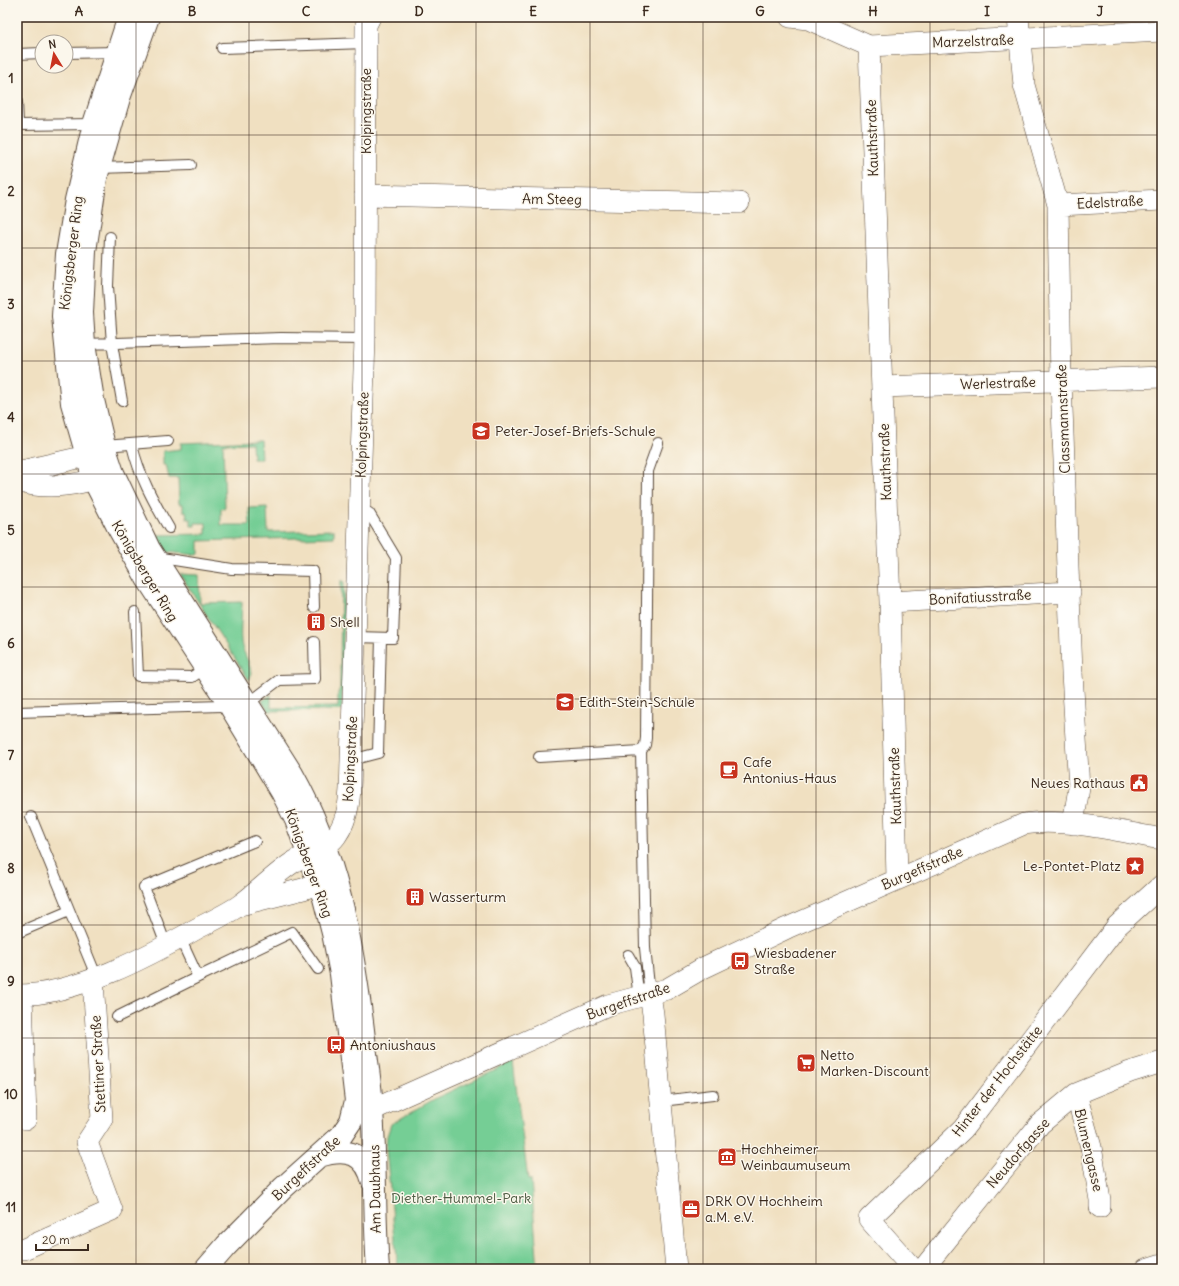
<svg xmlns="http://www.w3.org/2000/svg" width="1179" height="1286" font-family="Delius,sans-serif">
  <rect width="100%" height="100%" fill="#fbf7ec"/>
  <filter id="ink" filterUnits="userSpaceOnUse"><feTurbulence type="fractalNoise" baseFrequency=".025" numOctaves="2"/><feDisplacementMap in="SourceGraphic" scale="8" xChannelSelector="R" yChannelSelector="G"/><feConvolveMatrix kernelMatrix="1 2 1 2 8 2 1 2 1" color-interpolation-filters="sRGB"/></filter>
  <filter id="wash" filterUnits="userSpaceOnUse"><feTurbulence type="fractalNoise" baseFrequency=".012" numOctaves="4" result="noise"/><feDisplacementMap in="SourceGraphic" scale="16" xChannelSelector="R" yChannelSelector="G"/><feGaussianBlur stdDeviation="0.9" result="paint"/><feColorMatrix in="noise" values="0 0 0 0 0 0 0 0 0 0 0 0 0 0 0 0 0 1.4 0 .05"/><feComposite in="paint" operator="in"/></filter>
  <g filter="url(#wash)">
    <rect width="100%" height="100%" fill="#f0e0c1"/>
    <!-- green -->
    <path fill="#74ce95" stroke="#587c5a" d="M 260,440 L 261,459 L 253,459 L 252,443 L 223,444 L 225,508 L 221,509 L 221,525 L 250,525 L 249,508 L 267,507 L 268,532 L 334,530 L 334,537 L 199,541 L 199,554 L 197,555 L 166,552 L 157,535 L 206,534 L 206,523 L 195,523 L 195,526 L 191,526 L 191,519 L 187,519 L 186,511 L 183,511 L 183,504 L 179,504 L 178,478 L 169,478 L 166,465 L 163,465 L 163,451 L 181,449 L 181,443 Z
      M 180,574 L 199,575 L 200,603 L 242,602 C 242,616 239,634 242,647 C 245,656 255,672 249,680 Z
      M 341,581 L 344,581 L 342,710 L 269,711 L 262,701 L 271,695 L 271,708 L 338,707 L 338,693 L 340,688 Z
      M 513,1062 L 528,1180 L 531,1180 L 538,1269 L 398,1269 L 386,1149 L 387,1136 L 391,1124 L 436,1098 Z"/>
  </g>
  <g filter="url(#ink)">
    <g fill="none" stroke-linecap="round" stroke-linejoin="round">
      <defs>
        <path id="lane" d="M 222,48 L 366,43
          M 66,53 L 117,52
          M 17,54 L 42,53
          M 17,102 L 18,125 L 94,124
          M 99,168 L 191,165
          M 110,237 L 108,286 L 112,344 L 122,401
          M 84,344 L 281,338 L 365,339
          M 132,445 C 139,475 153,501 169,528
          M 104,446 L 168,441
          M 155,557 L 232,569 L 313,571 L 314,607
          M 135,612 L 138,676 L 192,677 L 207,667
          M 355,637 L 393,638 L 396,558 L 369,513 L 359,508
          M 17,712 L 222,706 L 254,699 L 279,680 L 315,679 L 314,642
          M 539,757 L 641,751
          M 351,760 L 378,753 L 381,638
          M 31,817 L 97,978
          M 17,933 L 69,911
          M 166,945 L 144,887 L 255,841
          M 628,955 L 635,967 L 639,998
          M 198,977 L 292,932 L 318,969
          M 650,995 L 645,948 L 641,751 L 645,745 L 646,738 L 648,471 L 658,443
          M 117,1017 L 198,977 L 180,938
          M 661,1101 L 713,1095"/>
        <path id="street" d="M 790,17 L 808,19 L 869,46 L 1162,31
          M 1018,17 L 1024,85 L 1058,205 L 1061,381 L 1072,673 L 1079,788 L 1073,824
          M 869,46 L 890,602 L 897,878
          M 365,195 L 739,203
          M 1058,205 L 1162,200
          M 882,387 L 1162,377
          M 17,472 L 91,455 L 100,459 L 113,473 C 84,484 48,491 17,481
          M 890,602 L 1070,592
          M 244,904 L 303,889 L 335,878
          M 17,995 C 76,995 147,957 198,928 C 212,921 227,914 240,905 C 258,892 274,875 292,863 C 307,853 325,851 336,836 C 352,814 350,786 351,760 L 365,339 L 366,25 L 370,17
          M 22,995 L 26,1119
          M 650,995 L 653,1014 L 676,1269
          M 1076,1094 L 1091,1147 L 1100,1200 L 1100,1207
          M 358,1103 L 363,1109 L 372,1110 L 608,1005 L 667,989 L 703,968 L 787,928 L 1024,824 C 1064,817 1121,832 1162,839
          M 24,1249 L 112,1210 L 87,1142 L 102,1119 L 93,980
          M 913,1269 L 869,1219 L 963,1129 L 1117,926 L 1162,885
          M 923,1269 L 1040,1124 L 1076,1094 L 1130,1072 L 1162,1062
          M 1146,1269 L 1162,1264"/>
        <path id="secondary" d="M 129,17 L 94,124 L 76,200 L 67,254 L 63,316 L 72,403 L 94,480 L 118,527 L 148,580 L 229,704 L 282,792 L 296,820 L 324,898 L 333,933 L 341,974 L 356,1101 L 351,1121 L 341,1136 L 283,1188 L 226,1246 L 206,1269
          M 148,17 L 119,98 L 96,178 L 85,251 L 82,313 L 84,344 L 93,400 L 104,446 L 113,473 L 149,549 L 292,774 C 337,854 352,940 363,1030 C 366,1057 371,1084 372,1111 C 376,1164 374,1216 378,1269
          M 319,1156 C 347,1147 366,1153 373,1182"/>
      </defs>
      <!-- lane casing -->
      <use href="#lane" stroke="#564536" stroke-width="12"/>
      <!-- street casing -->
      <use href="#street" stroke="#564536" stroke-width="22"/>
      <!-- secondary casing -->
      <use href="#secondary" stroke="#564536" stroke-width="24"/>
      <!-- lane -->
      <use href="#lane" stroke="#fff" stroke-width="10"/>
      <!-- street -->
      <use href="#street" stroke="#fff" stroke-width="21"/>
      <!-- secondary -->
      <use href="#secondary" stroke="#fff" stroke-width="22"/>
    </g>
  </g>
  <!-- grid -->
  <path fill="none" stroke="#3b2a1e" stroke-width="1" stroke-opacity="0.55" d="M 136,17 L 136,1269M 249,17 L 249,1269M 362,17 L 362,1269M 476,17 L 476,1269M 590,17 L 590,1269M 703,17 L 703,1269M 816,17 L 816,1269M 930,17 L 930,1269M 1044,17 L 1044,1269M 17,135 L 1162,135M 17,248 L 1162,248M 17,361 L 1162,361M 17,474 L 1162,474M 17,587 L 1162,587M 17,699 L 1162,699M 17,812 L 1162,812M 17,925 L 1162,925M 17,1038 L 1162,1038M 17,1151 L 1162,1151"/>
  <!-- icons -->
  <defs>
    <symbol id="school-square" viewBox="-11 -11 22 22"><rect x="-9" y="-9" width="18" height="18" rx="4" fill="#c8321e" stroke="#fbf7ec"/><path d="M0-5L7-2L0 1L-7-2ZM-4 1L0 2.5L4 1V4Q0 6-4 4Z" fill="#fff"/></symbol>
    <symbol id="building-square" viewBox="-11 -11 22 22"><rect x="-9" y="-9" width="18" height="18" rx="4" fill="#c8321e" stroke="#fbf7ec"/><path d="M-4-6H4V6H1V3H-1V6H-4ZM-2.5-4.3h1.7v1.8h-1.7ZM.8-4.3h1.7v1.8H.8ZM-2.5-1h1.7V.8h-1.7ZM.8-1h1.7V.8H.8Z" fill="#fff"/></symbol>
    <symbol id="cafe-square" viewBox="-11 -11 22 22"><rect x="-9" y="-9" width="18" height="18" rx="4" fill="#c8321e" stroke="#fbf7ec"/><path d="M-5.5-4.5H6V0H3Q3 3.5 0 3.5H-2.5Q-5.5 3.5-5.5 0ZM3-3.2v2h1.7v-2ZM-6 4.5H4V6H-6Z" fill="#fff"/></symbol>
    <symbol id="civic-square" viewBox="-11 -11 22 22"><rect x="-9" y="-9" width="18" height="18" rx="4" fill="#c8321e" stroke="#fbf7ec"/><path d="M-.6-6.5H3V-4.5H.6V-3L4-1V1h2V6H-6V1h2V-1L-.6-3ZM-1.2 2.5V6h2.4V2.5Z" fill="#fff"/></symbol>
    <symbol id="sight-square" viewBox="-11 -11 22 22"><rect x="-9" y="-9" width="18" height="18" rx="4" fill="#c8321e" stroke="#fbf7ec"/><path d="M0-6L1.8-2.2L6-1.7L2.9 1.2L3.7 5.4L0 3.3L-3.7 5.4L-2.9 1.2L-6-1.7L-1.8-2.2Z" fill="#fff"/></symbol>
    <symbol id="bus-square" viewBox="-11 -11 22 22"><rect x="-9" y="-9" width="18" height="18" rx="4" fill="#c8321e" stroke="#fbf7ec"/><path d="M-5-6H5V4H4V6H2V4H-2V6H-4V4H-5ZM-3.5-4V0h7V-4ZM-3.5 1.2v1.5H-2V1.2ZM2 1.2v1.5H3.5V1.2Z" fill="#fff"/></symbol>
    <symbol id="supermarket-square" viewBox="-11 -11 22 22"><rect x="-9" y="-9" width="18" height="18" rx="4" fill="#c8321e" stroke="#fbf7ec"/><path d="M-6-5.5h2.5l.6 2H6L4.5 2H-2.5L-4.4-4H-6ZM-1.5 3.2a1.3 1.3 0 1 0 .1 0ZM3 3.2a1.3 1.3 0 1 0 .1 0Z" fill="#fff"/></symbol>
    <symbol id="museum-square" viewBox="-11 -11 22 22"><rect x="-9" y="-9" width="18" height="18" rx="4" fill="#c8321e" stroke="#fbf7ec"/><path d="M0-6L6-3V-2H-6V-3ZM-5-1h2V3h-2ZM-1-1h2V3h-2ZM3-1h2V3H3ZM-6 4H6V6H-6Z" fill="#fff"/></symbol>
    <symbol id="office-square" viewBox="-11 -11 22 22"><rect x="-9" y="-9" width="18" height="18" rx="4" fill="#c8321e" stroke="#fbf7ec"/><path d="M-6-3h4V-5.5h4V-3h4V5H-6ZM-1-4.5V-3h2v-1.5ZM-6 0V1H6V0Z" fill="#fff"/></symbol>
  </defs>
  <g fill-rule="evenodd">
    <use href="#school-square" x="470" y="420" width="22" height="22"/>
    <use href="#building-square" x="305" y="611" width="22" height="22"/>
    <use href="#school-square" x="554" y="691" width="22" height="22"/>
    <use href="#cafe-square" x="718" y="759" width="22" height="22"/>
    <use href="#civic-square" x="1128" y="772" width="22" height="22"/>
    <use href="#sight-square" x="1124" y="855" width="22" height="22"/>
    <use href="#building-square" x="404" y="886" width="22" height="22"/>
    <use href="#bus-square" x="729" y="950" width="22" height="22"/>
    <use href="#bus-square" x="325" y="1034" width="22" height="22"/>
    <use href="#supermarket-square" x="795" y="1052" width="22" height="22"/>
    <use href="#museum-square" x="716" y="1146" width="22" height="22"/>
    <use href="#office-square" x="680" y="1198" width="22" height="22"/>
  </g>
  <g text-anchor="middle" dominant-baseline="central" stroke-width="3" stroke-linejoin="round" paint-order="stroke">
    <!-- street labels -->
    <g font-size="14" fill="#3b2a1e" stroke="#fbf7ec">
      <text transform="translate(973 41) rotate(-2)">Marzelstraße</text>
      <text transform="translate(366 111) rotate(-90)">Kolpingstraße</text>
      <text transform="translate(872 138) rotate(-92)">Kauthstraße</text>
      <text transform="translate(552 199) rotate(1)">Am Steeg</text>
      <text transform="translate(1110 202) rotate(-3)">Edelstraße</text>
      <text transform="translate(71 253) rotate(-83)">Königsberger Ring</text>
      <text transform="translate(998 383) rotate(-2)">Werlestraße</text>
      <text transform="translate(1063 419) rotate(-92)">Classmannstraße</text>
      <text transform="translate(362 435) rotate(-88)">Kolpingstraße</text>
      <text transform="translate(885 462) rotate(-92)">Kauthstraße</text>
      <text transform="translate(145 571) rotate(59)">Königsberger Ring</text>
      <text transform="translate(980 597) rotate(-3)">Bonifatiusstraße</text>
      <text transform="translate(350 759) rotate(-87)">Kolpingstraße</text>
      <text transform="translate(895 786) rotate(-92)">Kauthstraße</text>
      <text transform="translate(309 863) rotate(70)">Königsberger Ring</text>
      <text transform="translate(922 868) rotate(-24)">Burgeffstraße</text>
      <text transform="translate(628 1001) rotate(-19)">Burgeffstraße</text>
      <text transform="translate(98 1064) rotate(-93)">Stettiner Straße</text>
      <text transform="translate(997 1081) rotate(-52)">Hinter der Hochstätte</text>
      <text transform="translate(1089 1150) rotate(77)">Blumengasse</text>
      <text transform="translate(1018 1153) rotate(-49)">Neudorfgasse</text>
      <text transform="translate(306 1168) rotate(-43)">Burgeffstraße</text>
      <text transform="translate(375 1189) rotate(-91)">Am Daubhaus</text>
    </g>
    <!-- poi labels -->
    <g font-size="14" fill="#3b2a1e" stroke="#fbf7ec" text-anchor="start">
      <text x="495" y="431">Peter-Josef-Briefs-Schule</text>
      <text x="330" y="622">Shell</text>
      <text x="579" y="702">Edith-Stein-Schule</text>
      <text x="743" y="762">Cafe<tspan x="743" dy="16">Antonius-Haus</tspan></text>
      <text x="1125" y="783" text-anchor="end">Neues Rathaus</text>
      <text x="1121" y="866" text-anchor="end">Le-Pontet-Platz</text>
      <text x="429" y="897">Wasserturm</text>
      <text x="754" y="953">Wiesbadener<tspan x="754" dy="16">Straße</tspan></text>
      <text x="350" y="1045">Antoniushaus</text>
      <text x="820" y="1055">Netto<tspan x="820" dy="16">Marken-Discount</tspan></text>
      <text x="741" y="1149">Hochheimer<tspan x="741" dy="16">Weinbaumuseum</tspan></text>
      <text x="705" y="1201">DRK OV Hochheim<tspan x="705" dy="16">a.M. e.V.</tspan></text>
    </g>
    <!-- park labels -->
    <g font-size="14" fill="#4c5b42" stroke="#fbf7ec">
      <text x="461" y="1198">Diether-Hummel-Park</text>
    </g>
  </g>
  <!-- margin -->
  <rect width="1179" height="1286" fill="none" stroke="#fbf7ec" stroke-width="44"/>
  <!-- north arrow -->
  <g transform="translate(54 54) rotate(350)"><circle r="19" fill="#fbf7ec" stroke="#aea59a"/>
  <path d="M0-3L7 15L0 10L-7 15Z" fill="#c8321e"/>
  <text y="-6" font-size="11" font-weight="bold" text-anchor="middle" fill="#3b2a1e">N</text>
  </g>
  <!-- scale -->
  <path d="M36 1244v6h52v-6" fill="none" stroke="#3b2a1e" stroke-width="2"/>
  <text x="42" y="1244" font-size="12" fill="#3b2a1e" stroke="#fbf7ec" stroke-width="3" paint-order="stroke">20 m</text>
  <rect x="22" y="22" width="1135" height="1242" fill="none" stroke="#3b2a1e" stroke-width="1.5"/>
  <g font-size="13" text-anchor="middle" font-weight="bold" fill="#3b2a1e">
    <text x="79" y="16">A</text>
    <text x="192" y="16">B</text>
    <text x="306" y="16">C</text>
    <text x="419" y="16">D</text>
    <text x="533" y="16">E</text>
    <text x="646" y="16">F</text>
    <text x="760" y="16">G</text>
    <text x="873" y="16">H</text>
    <text x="987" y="16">I</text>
    <text x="1100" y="16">J</text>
    <text x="11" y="83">1</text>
    <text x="11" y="196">2</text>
    <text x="11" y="309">3</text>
    <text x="11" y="422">4</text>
    <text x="11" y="535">5</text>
    <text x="11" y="648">6</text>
    <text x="11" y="760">7</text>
    <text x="11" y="873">8</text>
    <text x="11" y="986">9</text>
    <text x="11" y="1099">10</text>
    <text x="11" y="1212">11</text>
  </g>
</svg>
